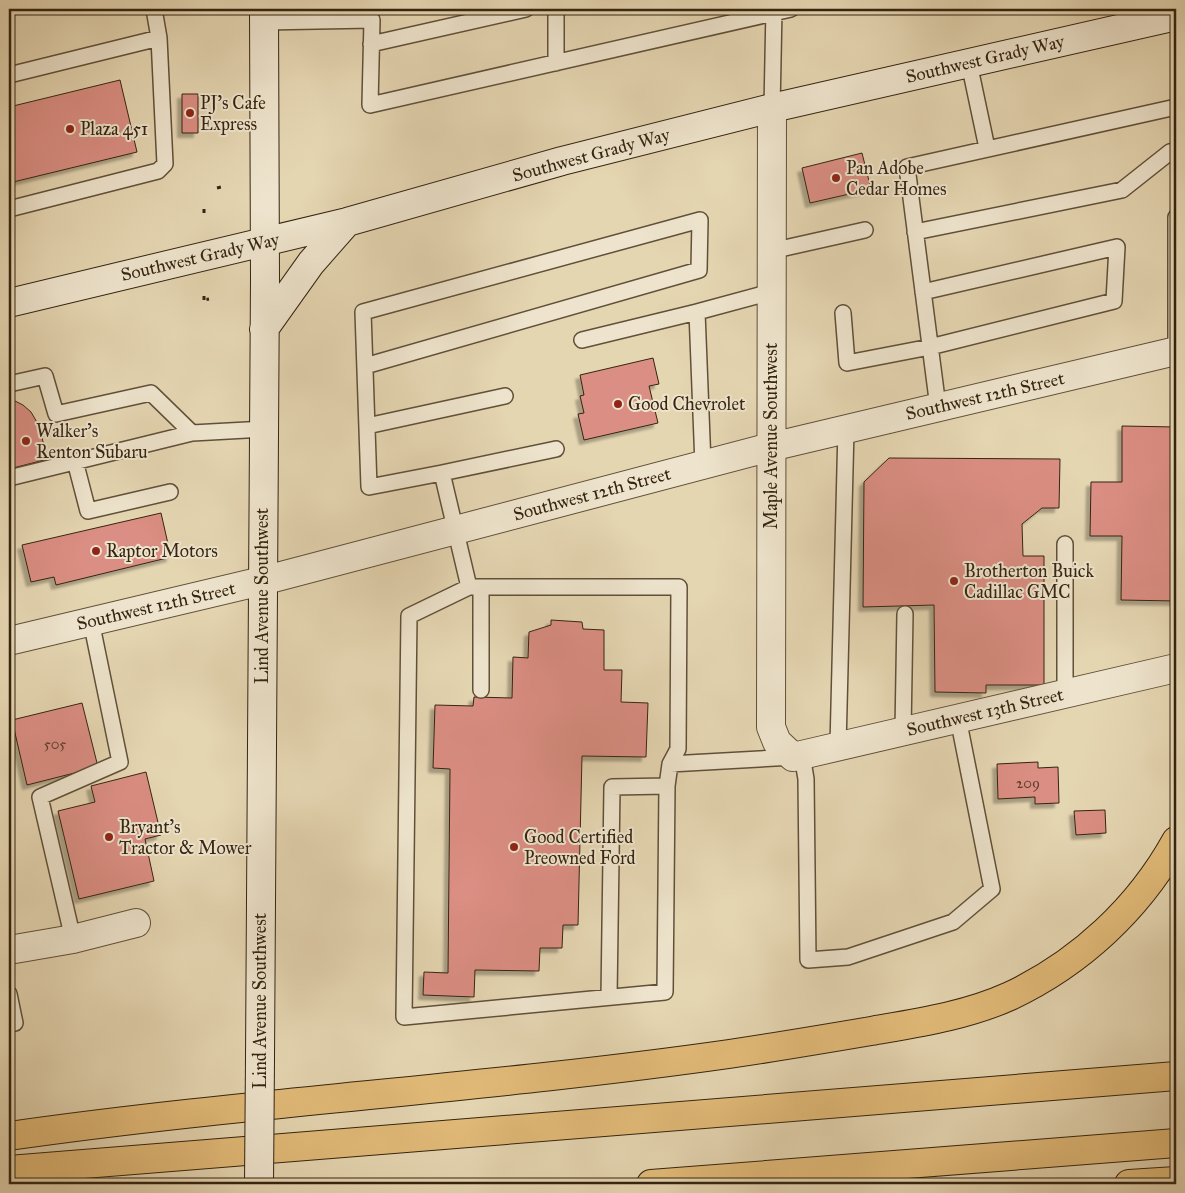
<svg xmlns="http://www.w3.org/2000/svg" width="1185" height="1193" font-family="'IM FELL Great Primer',serif">
  <defs>
    <filter id="shadow"><feDropShadow dx="-4.5" dy="4.5" stdDeviation="1" flood-color="#0004"/></filter>
  </defs>
  <rect width="100%" height="100%" fill="#e5d6b2"/>
  <filter id="stains"><feTurbulence type="fractalNoise" baseFrequency=".004" numOctaves="4"/><feColorMatrix values="0 0 0 0 .2 0 0 0 0 .09 0 0 0 0 .02 0 0 0 .5 -.17"/></filter>
  <radialGradient id="worn" r=".72"><stop offset=".6" stop-color="#630" stop-opacity="0"/><stop offset="1" stop-color="#630" stop-opacity=".3"/></radialGradient>
  <!-- building -->
  <path fill="#db8e83" stroke="#342411" filter="url(#shadow)" d="M 120,80 L 137,152 L 9,183 L 9,107 Z
    M 182,94 L 198,94 L 198,133 L 182,133 Z
    M 862,153 L 871,189 L 810,203 L 802,168 Z
    M 653,358 L 659,384 L 649,386 L 658,423 L 584,440 L 578,414 L 584,413 L 580,396 L 584,395 L 580,375 Z
    M 9,398 L 23,405 L 31,412 L 38,424 L 48,459 L 9,469 Z
    M 1122,426 L 1176,427 L 1176,601 L 1121,600 L 1122,536 L 1090,536 L 1091,482 L 1122,482 Z
    M 889,458 L 1060,459 L 1059,508 L 1042,508 L 1022,524 L 1023,556 L 1044,556 L 1044,685 L 986,685 L 986,693 L 935,692 L 934,605 L 863,607 L 864,482 Z
    M 161,513 L 171,557 L 56,585 L 54,577 L 31,582 L 22,545 Z
    M 551,620 L 582,622 L 583,629 L 604,630 L 604,670 L 622,670 L 621,702 L 648,703 L 646,757 L 582,756 L 578,925 L 563,925 L 562,948 L 540,948 L 539,971 L 475,970 L 474,997 L 423,995 L 424,972 L 448,973 L 450,769 L 433,768 L 435,705 L 473,706 L 474,697 L 512,698 L 513,657 L 528,658 L 529,632 L 551,625 Z
    M 82,703 L 98,767 L 27,785 L 12,720 Z
    M 1038,762 L 1038,768 L 1058,767 L 1059,803 L 1035,804 L 1035,797 L 998,799 L 997,764 Z
    M 146,772 L 161,835 L 145,839 L 154,881 L 79,899 L 58,811 L 95,802 L 91,786 Z
    M 1105,810 L 1106,833 L 1076,835 L 1074,811 Z"/>
  <g fill="none" stroke-linecap="round" stroke-linejoin="round">
    <defs>
      <path id="lane" d="M 556,9 L 556,63
        M 264,22 L 372,20 L 370,105 L 791,9
        M 371,44 L 526,9
        M 969,63 L 987,148
        M 9,75 L 159,38
        M 772,108 L 774,9
        M 9,209 L 158,171 L 165,164 L 159,38 L 154,9
        M 1176,217 L 1176,350
        M 915,232 L 1122,190 L 1170,152 L 1176,151
        M 771,251 L 865,230
        M 843,313 L 847,363 L 930,347 L 1114,301 L 1117,247 L 923,292
        M 582,340 L 697,312
        M 365,366 L 699,270 L 700,220 L 363,312 L 369,487 L 442,473 L 469,587 L 409,616 L 404,1017 L 665,992 L 667,786 L 670,764 L 678,749 L 679,587 L 469,587
        M 9,384 L 45,376 L 56,414 L 151,393 L 192,433 L 263,429
        M 938,407 L 907,167 L 1176,107
        M 367,426 L 505,396
        M 75,461 L 88,511 L 170,492
        M 703,465 L 697,312 L 771,292
        M 442,473 L 556,449
        M 9,478 L 192,433
        M 1065,544 L 1065,694
        M 481,587 L 481,690
        M 903,731 L 905,614
        M 838,746 L 846,429
        M 670,764 L 793,757 L 804,767 L 806,779 L 808,960 L 848,957 L 953,922 L 992,889 L 958,718
        M 73,939 L 40,797 L 120,762 L 91,621
        M 9,994 L 15,1023 L 9,1024
        M 609,997 L 612,787 L 667,786"/>
      <path id="street" d="M 772,108 L 771,727 L 777,742 L 793,757 L 1176,668
        M 9,641 L 262,581 L 771,447 L 1176,351
        M 9,950 L 73,939 L 136,923"/>
      <path id="secondary" d="M 9,303 L 347,222 L 562,161 L 772,108 L 1176,16
        M 264,329 L 311,263 L 347,222
        M 260,1058 L 265,280 L 264,9"/>
      <path id="highway" d="M 9,1136 C 248,1102 490,1088 729,1054 C 776,1047 824,1039 871,1031 C 917,1023 966,1016 1010,996 C 1080,963 1139,908 1176,841
        M 9,1170 L 1176,1076
        M 651,1184 L 1176,1143
        M 1129,1184 L 1176,1181"/>
    </defs>
    <!-- lane casing -->
    <use href="#lane" stroke="#605039" stroke-width="18"/>
    <!-- street casing -->
    <use href="#street" stroke="#605039" stroke-width="30"/>
    <!-- secondary casing -->
    <use href="#secondary" stroke="#342411" stroke-width="30"/>
    <!-- highway casing -->
    <use href="#highway" stroke="#342411" stroke-width="30"/>
    <!-- path -->
    <path stroke="#342411" stroke-width="3" stroke-dasharray="4 2.5" stroke-linecap="butt" d="M 217,188 L 221,187
      M 204,209 L 204,214
      M 204,296 L 204,300 L 209,299"/>
    <!-- lane -->
    <use href="#lane" stroke="#eee4cd" stroke-width="15"/>
    <!-- street -->
    <use href="#street" stroke="#eee4cd" stroke-width="28"/>
    <!-- secondary -->
    <use href="#secondary" stroke="#eee4cd" stroke-width="28"/>
    <!-- highway -->
    <use href="#highway" stroke="#e2bb79" stroke-width="28"/>
    <defs>
      <path id="secondary-bridge" d="M 259,1184 L 260,1058"/>
    </defs>
    <!-- secondary-bridge casing -->
    <use href="#secondary-bridge" stroke="#342411" stroke-width="30" stroke-linecap="butt"/>
    <!-- secondary-bridge -->
    <use href="#secondary-bridge" stroke="#eee4cd" stroke-width="28"/>
  </g>
  <!-- markers -->
  <g fill="#8f2418" stroke="#eee4cd" stroke-width="2">
    <circle cx="190" cy="113" r="5"/>
    <circle cx="70" cy="129" r="5"/>
    <circle cx="836" cy="178" r="5"/>
    <circle cx="618" cy="404" r="5"/>
    <circle cx="26" cy="441" r="5"/>
    <circle cx="96" cy="551" r="5"/>
    <circle cx="954" cy="581" r="5"/>
    <circle cx="109" cy="837" r="5"/>
    <circle cx="514" cy="847" r="5"/>
  </g>
  <g text-anchor="middle" dominant-baseline="central" stroke-width="4" stroke-linejoin="round" paint-order="stroke">
    <!-- number labels -->
    <g font-size="15" fill="#5e3e2e">
      <text x="55" y="744">505</text>
      <text x="1028" y="783">209</text>
    </g>
    <!-- street labels -->
    <g font-size="18" fill="#342411" stroke="#eee4cd">
      <text transform="translate(985 59) rotate(-13)">Southwest Grady Way</text>
      <text transform="translate(591 155) rotate(-15)">Southwest Grady Way</text>
      <text transform="translate(200 257) rotate(-13)">Southwest Grady Way</text>
      <text transform="translate(985 396) rotate(-13)">Southwest 12th Street</text>
      <text transform="translate(771 436) rotate(-90)">Maple Avenue Southwest</text>
      <text transform="translate(592 494) rotate(-15)">Southwest 12th Street</text>
      <text transform="translate(262 596) rotate(-90)">Lind Avenue Southwest</text>
      <text transform="translate(156 606) rotate(-13)">Southwest 12th Street</text>
      <text transform="translate(985 712) rotate(-13)">Southwest 13th Street</text>
      <text transform="translate(260 1001) rotate(-90)">Lind Avenue Southwest</text>
    </g>
    <!-- poi labels -->
    <g font-size="18" fill="#342411" stroke="#eee4cd" text-anchor="start">
      <text x="200" y="103">PJ's Cafe<tspan x="200" dy="21">Express</tspan></text>
      <text x="80" y="129">Plaza 451</text>
      <text x="846" y="168">Pan Adobe<tspan x="846" dy="21">Cedar Homes</tspan></text>
      <text x="628" y="404">Good Chevrolet</text>
      <text x="36" y="431">Walker's<tspan x="36" dy="21">Renton Subaru</tspan></text>
      <text x="106" y="551">Raptor Motors</text>
      <text x="964" y="571">Brotherton Buick<tspan x="964" dy="21">Cadillac GMC</tspan></text>
      <text x="119" y="827">Bryant's<tspan x="119" dy="21">Tractor &amp; Mower</tspan></text>
      <text x="524" y="837">Good Certified<tspan x="524" dy="21">Preowned Ford</tspan></text>
    </g>
  </g>
  <!-- margin -->
  <rect width="1185" height="1193" fill="none" stroke="#e5d6b2" stroke-width="30"/>
  <rect x="10" y="10" width="1165" height="1173" fill="none" stroke="#342411" stroke-width="2.5"/>
  <rect x="15" y="15" width="1155" height="1163" fill="none" stroke="#342411"/>
  <rect width="100%" height="100%" filter="url(#stains)"/>
  <rect width="100%" height="100%" fill="url(#worn)"/>
</svg>
